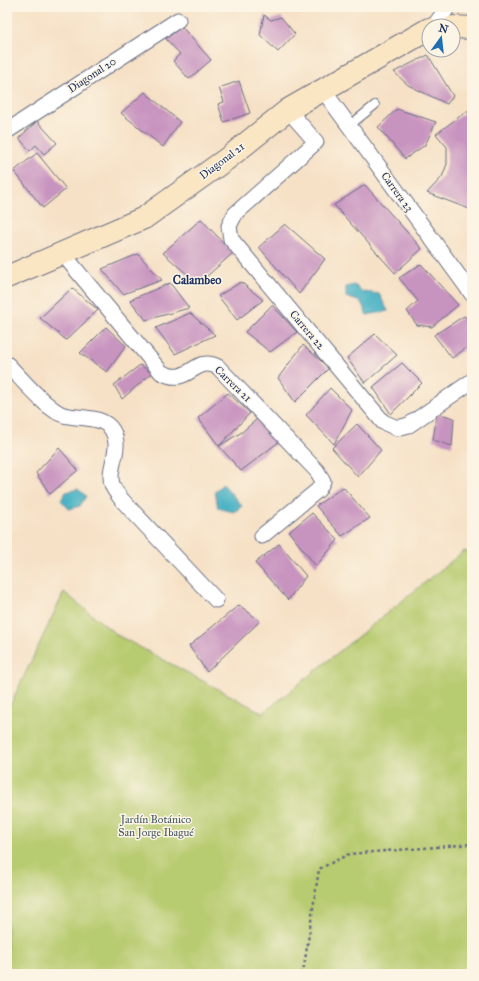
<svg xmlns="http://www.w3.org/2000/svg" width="479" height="981" font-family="'IM FELL Great Primer',serif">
  <rect width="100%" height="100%" fill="#fcf5e5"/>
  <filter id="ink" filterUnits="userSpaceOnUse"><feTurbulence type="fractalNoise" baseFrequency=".025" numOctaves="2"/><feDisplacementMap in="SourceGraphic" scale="8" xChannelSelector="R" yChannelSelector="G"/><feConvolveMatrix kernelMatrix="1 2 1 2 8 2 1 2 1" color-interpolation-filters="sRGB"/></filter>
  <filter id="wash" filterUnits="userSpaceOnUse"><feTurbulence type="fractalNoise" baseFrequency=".012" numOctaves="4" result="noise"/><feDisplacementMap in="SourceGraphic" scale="16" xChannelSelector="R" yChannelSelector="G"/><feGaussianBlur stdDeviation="0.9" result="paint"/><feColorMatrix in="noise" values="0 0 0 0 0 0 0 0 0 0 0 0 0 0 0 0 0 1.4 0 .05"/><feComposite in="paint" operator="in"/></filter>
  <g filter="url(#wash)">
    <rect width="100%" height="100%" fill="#f6e1c6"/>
    <!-- green -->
    <path fill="#b7cb6f" stroke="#697d66" d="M 464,551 L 472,553 L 472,974 L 7,974 L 7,712 L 64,592 L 117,635 L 263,713 Z"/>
    <!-- water -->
    <path fill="#45b0c3" stroke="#307090" d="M 354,285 L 363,292 L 379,294 L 388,311 L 367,315 L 361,302 L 346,297 L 346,287 Z
      M 223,484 L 242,506 L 234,512 L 218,508 L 215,491 Z
      M 78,489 L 86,496 L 80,506 L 69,509 L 61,500 L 66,492 Z"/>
    <g id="blocks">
      <!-- building -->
      <path fill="#c793bf" d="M 264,15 L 271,20 L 281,17 L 295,34 L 278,52 L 260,35 Z
        M 181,26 L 211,60 L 189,79 L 173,61 L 180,54 L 166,39 Z
        M 428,55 L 453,96 L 447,104 L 408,85 L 394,72 Z
        M 239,81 L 250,113 L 224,122 L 218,104 L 224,102 L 219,88 Z
        M 145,92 L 180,122 L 163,147 L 121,113 Z
        M 397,109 L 436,122 L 425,145 L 405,159 L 378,127 Z
        M 467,111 L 472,120 L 472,210 L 427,193 L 442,177 L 447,164 L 447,147 L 436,134 Z
        M 37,121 L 57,143 L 44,154 L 36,145 L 30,151 L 19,138 Z
        M 37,153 L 66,189 L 43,208 L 14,171 Z
        M 365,185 L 422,249 L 395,273 L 334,205 Z
        M 201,219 L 233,253 L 198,284 L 163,253 Z
        M 285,224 L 325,259 L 299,294 L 259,247 Z
        M 138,254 L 162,280 L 123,294 L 102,269 Z
        M 421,264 L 458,305 L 432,327 L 417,325 L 407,311 L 418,301 L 399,278 Z
        M 241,282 L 263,300 L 237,320 L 218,296 Z
        M 170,283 L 189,308 L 146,320 L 130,300 Z
        M 72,288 L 98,310 L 66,340 L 40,318 Z
        M 272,305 L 297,332 L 270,352 L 245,332 Z
        M 190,313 L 215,335 L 175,354 L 156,328 Z
        M 464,316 L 472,323 L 472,344 L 452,358 L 434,335 Z
        M 106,327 L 126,346 L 107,372 L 80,353 Z
        M 375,334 L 397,355 L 365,383 L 347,358 Z
        M 303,345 L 329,368 L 295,402 L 278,378 Z
        M 402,363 L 422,383 L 391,414 L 373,387 Z
        M 140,365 L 152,373 L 122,399 L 114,385 Z
        M 330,388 L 352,410 L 334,444 L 306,415 Z
        M 228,393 L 250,413 L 219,446 L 198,418 Z
        M 437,413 L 454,418 L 452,446 L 433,440 Z
        M 257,419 L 280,441 L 241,471 L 219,446 L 242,432 Z
        M 357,424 L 381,450 L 358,477 L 332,448 Z
        M 59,448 L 78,470 L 50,494 L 36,473 Z
        M 343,487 L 370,518 L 342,536 L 316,506 Z
        M 312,513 L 338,540 L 316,566 L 289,532 Z
        M 279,544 L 306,576 L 288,600 L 255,563 Z
        M 239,605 L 260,621 L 207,672 L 189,646 Z"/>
    </g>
  </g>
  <g filter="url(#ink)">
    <use href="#blocks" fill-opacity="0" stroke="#686d82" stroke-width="1"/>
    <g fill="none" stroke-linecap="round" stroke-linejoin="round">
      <defs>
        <path id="lane" d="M 349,126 L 375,105"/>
        <path id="street" d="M 434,26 L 448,7
          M 323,90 L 472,294
          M 288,110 L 316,142 L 235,214 L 229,226 L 231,239 L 383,422 L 397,428 L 409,425 L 472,381
          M 7,131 L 178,20
          M 63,254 L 161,372 C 189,388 194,354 218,367 L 317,471 L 323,481 L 318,490 L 262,536
          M 7,364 C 20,377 48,411 64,415 C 78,419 103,415 112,430 C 124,449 105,469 113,487 C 115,491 119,496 122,500 L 216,600"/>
        <path id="secondary" d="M 453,27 L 472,28
          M 7,277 L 144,218 L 228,158 L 288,110 L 429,29"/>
      </defs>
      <!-- lane casing -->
      <use href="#lane" stroke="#686d82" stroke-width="10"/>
      <!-- street casing -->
      <use href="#street" stroke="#686d82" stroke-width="17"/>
      <!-- secondary casing -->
      <use href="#secondary" stroke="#686d82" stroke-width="24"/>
      <!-- path -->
      <path stroke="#686d82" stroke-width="2.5" stroke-dasharray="3 3" stroke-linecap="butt" d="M 300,974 L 304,967 L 319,869 L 349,854 L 472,844"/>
      <!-- lane -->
      <use href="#lane" stroke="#fff" stroke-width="8"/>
      <!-- street -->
      <use href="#street" stroke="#fff" stroke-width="15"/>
      <!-- secondary -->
      <use href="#secondary" stroke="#fbe6c4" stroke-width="22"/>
    </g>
  </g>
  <g text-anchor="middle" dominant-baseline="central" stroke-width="3" stroke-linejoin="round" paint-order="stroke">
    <!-- street labels -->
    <g font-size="11" fill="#1b2f5e" stroke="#fcf5e5">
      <text transform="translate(92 75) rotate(-33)">Diagonal 20</text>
      <text transform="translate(222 161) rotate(-37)">Diagonal 21</text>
      <text transform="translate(397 192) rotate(54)">Carrera 23</text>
      <text transform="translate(307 330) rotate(50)">Carrera 22</text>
      <text transform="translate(233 384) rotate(44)">Carrera 21</text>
    </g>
    <!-- park labels -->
    <g font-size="11" fill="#425662" stroke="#fcf5e5">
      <text x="156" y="819">Jardín Botánico<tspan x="156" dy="13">San Jorge Ibagué</tspan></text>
    </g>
    <!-- neighbourhood labels -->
    <g font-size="12" font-weight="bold" fill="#1b2f5e" stroke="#fcf5e5">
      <text x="197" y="280">Calambeo</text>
    </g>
  </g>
  <!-- margin -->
  <rect width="479" height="981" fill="none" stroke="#fcf5e5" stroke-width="24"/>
  <!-- north arrow -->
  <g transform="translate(441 38) rotate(15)"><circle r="19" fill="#fcf5e5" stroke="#a2a6af"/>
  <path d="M0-3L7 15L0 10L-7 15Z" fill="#1f6fb2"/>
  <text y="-6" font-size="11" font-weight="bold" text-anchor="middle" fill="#1b2f5e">N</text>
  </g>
</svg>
